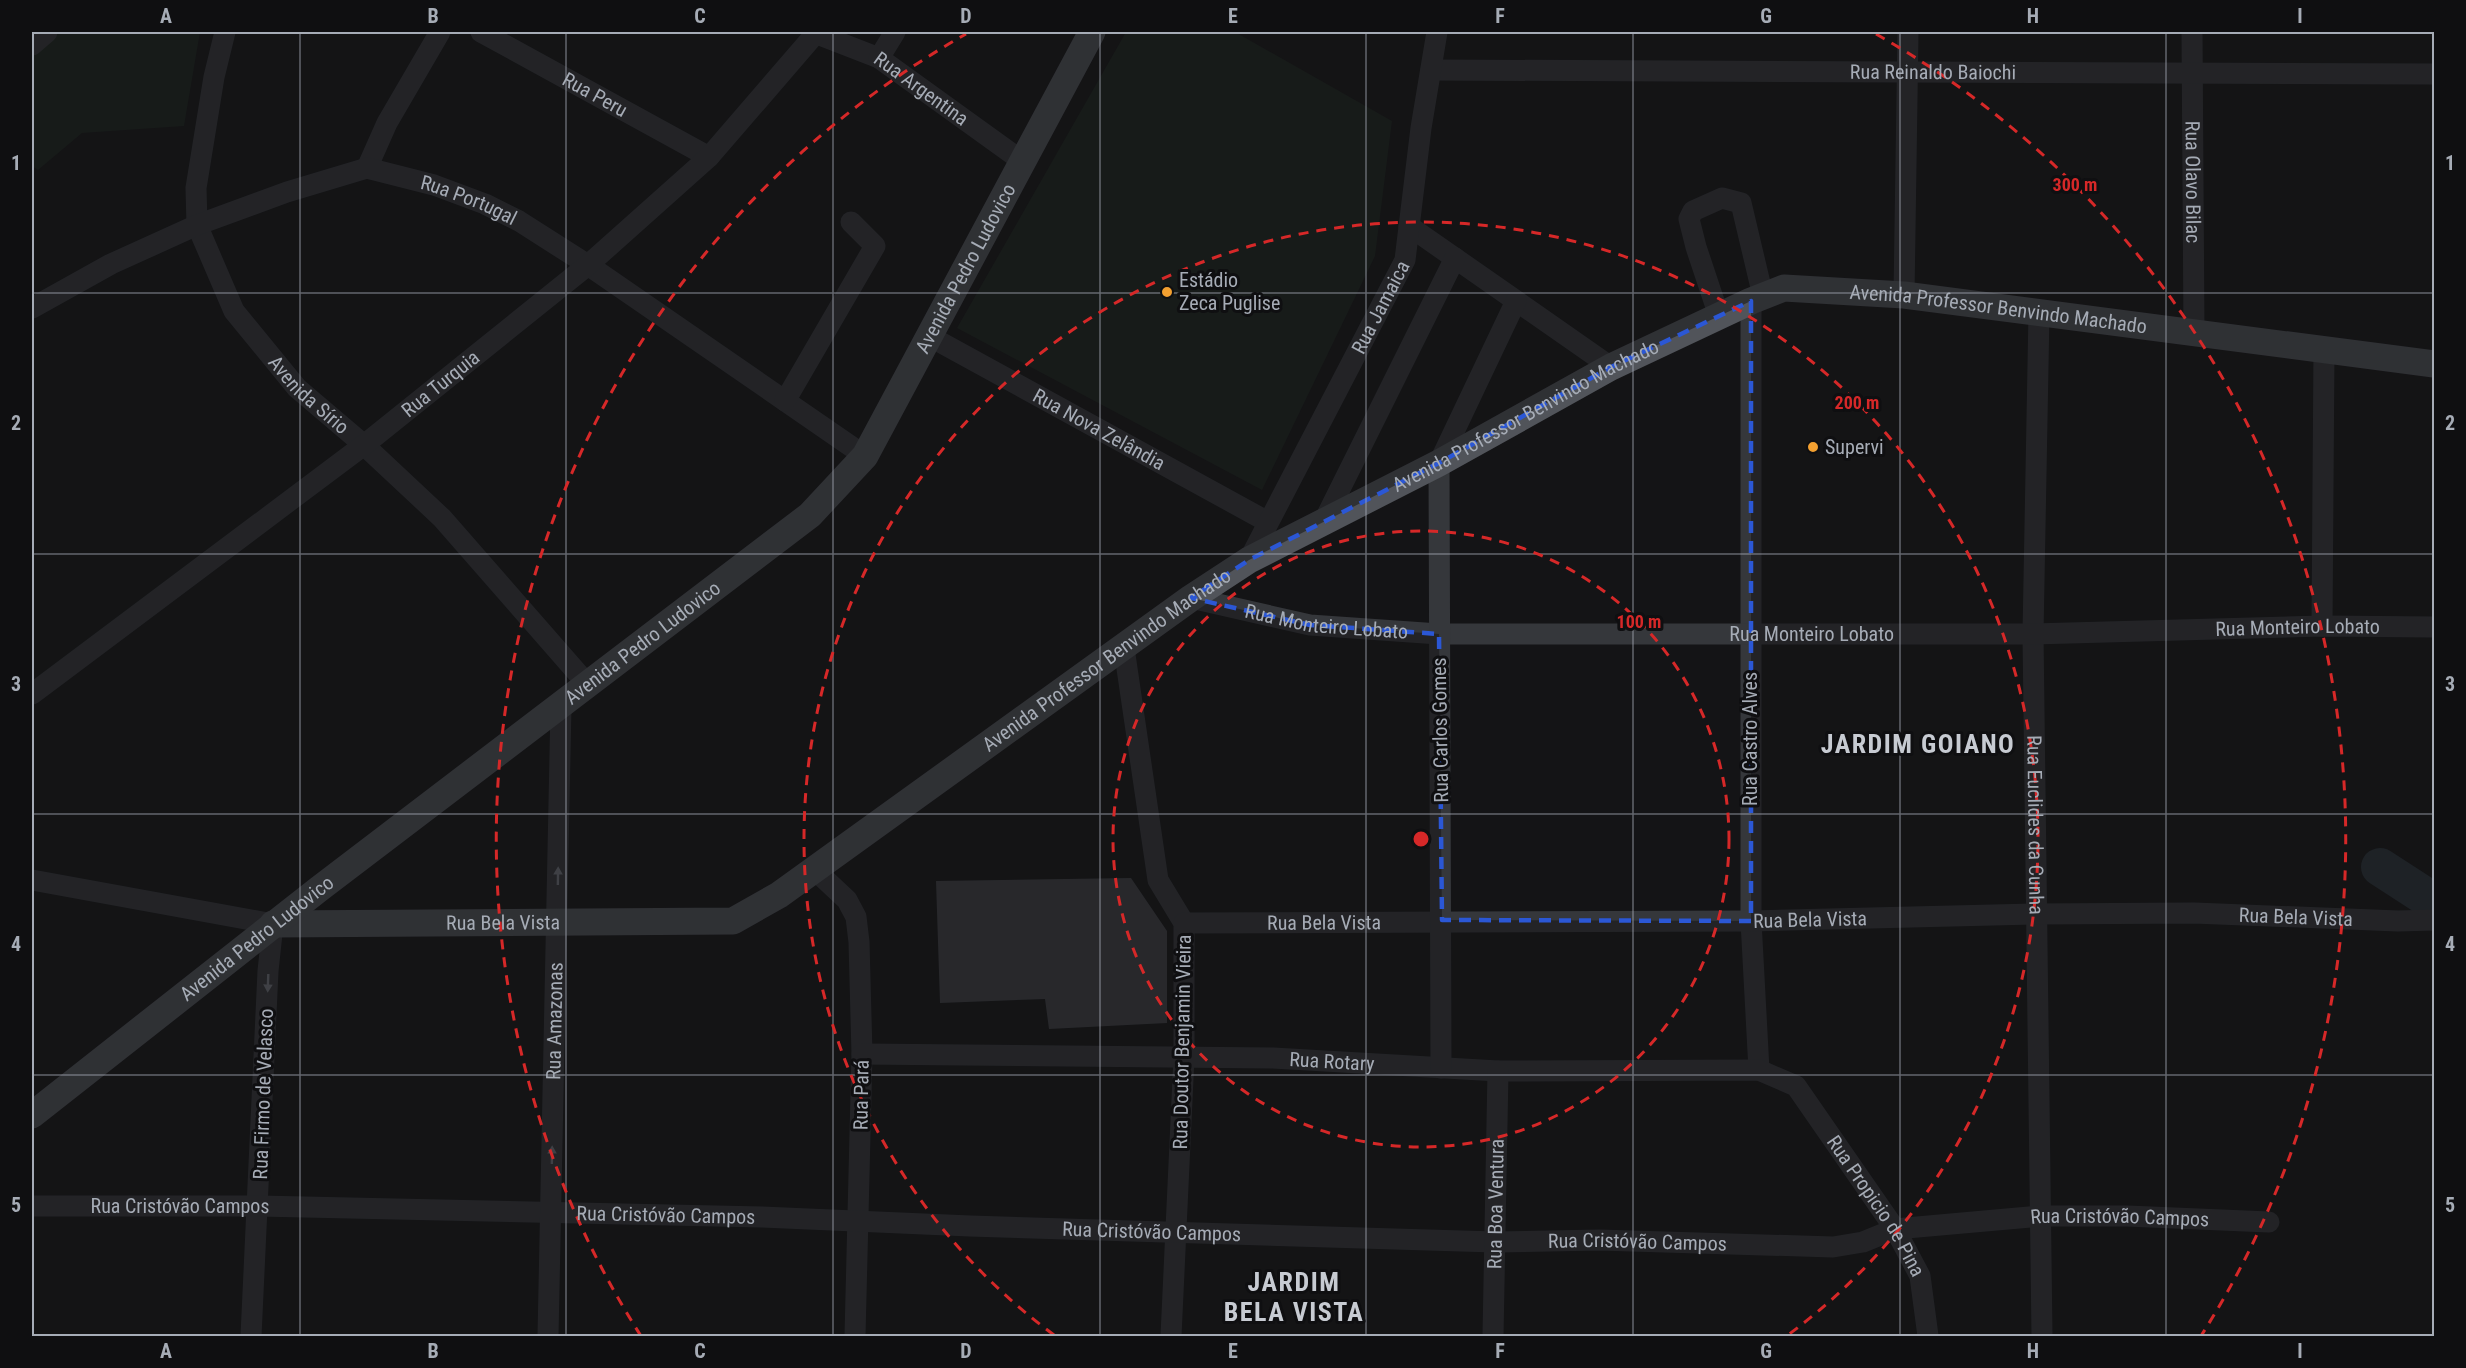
<svg xmlns="http://www.w3.org/2000/svg" width="2466" height="1368" font-family="'Roboto Condensed',sans-serif">
  <rect width="100%" height="100%" fill="#141416"/>
  <!-- green -->
  <path fill="#1c241d" d="M 32,32 L 200,32 L 184,126 L 82,133 L 38,170 L 32,166 Z
    M 1126,32 L 1235,32 L 1392,121 L 1375,256 L 1262,490 L 957,328 Z"/>
  <g fill="none" stroke-linecap="round" stroke-linejoin="round">
    <!-- river -->
    <path stroke="#2a343a" stroke-width="38" d="M 2380,867 L 2434,902"/>
  </g>
  <!-- building -->
  <path fill="#404246" d="M 1131,878 L 1167,931 L 1167,1023 L 1049,1029 L 1045,999 L 940,1003 L 936,881 Z"/>
  <g fill="none" stroke-linecap="round" stroke-linejoin="round">
    <!-- minor -->
    <g stroke="#35373b" stroke-width="21">
      <path id="s1" d="M 225,32 L 214,77 L 196,188 L 197,225 L 234,311 L 297,388 L 364,445 L 442,518 L 588,685"/>
      <path id="s2" d="M 481,32 L 709,157"/>
      <path id="s3" d="M 812,32 L 879,58 L 1022,161"/>
      <path id="s4" d="M 2192,32 L 2194,333"/>
      <path d="M 32,45 L 47,32"/>
      <path d="M 879,58 L 895,32"/>
      <path id="s5" d="M 1431,70 L 2434,74"/>
      <path d="M 367,168 L 387,123 L 440,32"/>
      <path d="M 1409,226 L 1611,367"/>
      <path d="M 1904,295 L 1908,32"/>
      <path d="M 1751,301 L 1751,921 L 1759,1070"/>
      <path id="s6" d="M 32,308 L 111,264 L 197,225 L 287,192 L 367,168 L 434,185 L 485,204 L 519,221 L 588,265 L 865,456"/>
      <path id="s7" d="M 2039,312 L 2033,634 L 2042,1336"/>
      <path d="M 1719,316 L 1696,247 L 1689,219 L 1693,211 L 1722,198 L 1741,203 L 1763,296"/>
      <path id="s8" d="M 929,336 L 1268,522"/>
      <path d="M 785,401 L 875,246 L 851,222"/>
      <path d="M 1324,521 L 1455,258"/>
      <path id="s9" d="M 1249,560 L 1405,260 L 1421,128 L 1437,32"/>
      <path id="s10" d="M 1191,598 L 1310,625 L 1439,634 L 2033,634 L 2322,626 L 2434,627"/>
      <path d="M 2322,626 L 2324,349"/>
      <path d="M 1124,648 L 1158,880 L 1184,923 L 1184,1057 L 1171,1336"/>
      <path id="s11" d="M 32,694 L 364,445 L 588,265 L 709,157 L 816,33"/>
      <path d="M 815,870 L 847,900 L 856,917 L 859,942 L 862,1054 L 855,1336"/>
      <path d="M 32,880 L 273,924 L 268,971 L 251,1336"/>
      <path id="s12" d="M 1184,923 L 1751,921 L 2036,914 L 2194,913 L 2398,921 L 2434,920"/>
      <path id="s13" d="M 862,1054 L 1273,1058 L 1498,1071 L 1759,1070 L 1796,1086 L 1895,1229 L 1920,1276 L 1928,1336"/>
      <path d="M 1441,1068 L 1439,463 L 1516,301"/>
      <path id="s14" d="M 32,1206 L 259,1206 L 762,1217 L 970,1226 L 1495,1242 L 1599,1240 L 1833,1247 L 1863,1242 L 1895,1229 L 2041,1216 L 2127,1216 L 2269,1222"/>
      <path id="s15" d="M 548,1336 L 561,706"/>
      <path id="s16" d="M 1493,1336 L 1498,1071"/>
    </g>
    <!-- major -->
    <g stroke="#51545a" stroke-width="27">
      <path id="s17" d="M 273,924 L 733,921 L 779,895 L 1191,598 L 1249,560 L 1439,463 L 1611,367 L 1751,301 L 1784,288 L 1904,295 L 2434,364"/>
      <path id="s18" d="M 32,1115 L 319,889 L 810,515 L 865,456 L 1092,32"/>
    </g>
  </g>
  <!-- one-way arrows -->
  <defs><path id="oneway-solid" d="M-6-.8H1V-3.2L6.5 0L1 3.2V.8H-6Z" transform="scale(1.5)"/></defs>
  <g fill="#73777f">
    <use href="#oneway-solid" transform="translate(558 876) rotate(-89)"/>
    <use href="#oneway-solid" transform="translate(268 983) rotate(92)"/>
    <use href="#oneway-solid" transform="translate(552 1155) rotate(-89)"/>
  </g>
  <!-- marked area -->
  <path d="M0 0H2466V1368H0ZM 1751,301 L 1751,921 L 1442,920 L 1439,634 L 1310,625 L 1191,598 L 1249,560 L 1439,463 L 1611,367 Z" fill="#141416" fill-opacity=".55" fill-rule="evenodd"/>
  <path fill="none" stroke="#2b57d5" stroke-width="4.5" stroke-dasharray="12 8" stroke-linejoin="round" d="M 1751,301 L 1751,921 L 1442,920 L 1439,634 L 1310,625 L 1191,598 L 1249,560 L 1439,463 L 1611,367 Z"/>
  <!-- grid -->
  <path fill="none" stroke="#a6acb6" stroke-width="1.5" stroke-opacity="0.55" d="M 300,32 L 300,1336M 566,32 L 566,1336M 833,32 L 833,1336M 1100,32 L 1100,1336M 1366,32 L 1366,1336M 1633,32 L 1633,1336M 1900,32 L 1900,1336M 2166,32 L 2166,1336M 32,293 L 2434,293M 32,554 L 2434,554M 32,814 L 2434,814M 32,1075 L 2434,1075"/>
  <!-- distance rings -->
  <g fill="none" stroke="#d62828" stroke-width="3" stroke-dasharray="10 8">
    <circle cx="1421" cy="839" r="308"/>
    <path d="M1054 1335A617 617 0 1 1 1788 1335"/>
    <path d="M641 1336A925 925 0 0 1 966 34M1876 34A925 925 0 0 1 2201 1336"/>
  </g>
  <!-- markers -->
  <g fill="#f3a030" stroke="#0f0f11" stroke-width="2">
    <circle cx="1167" cy="292" r="6"/>
    <circle cx="1813" cy="447" r="6"/>
  </g>
  <g text-anchor="middle" dominant-baseline="central" stroke-width="6" stroke-linejoin="round" paint-order="stroke">
    <!-- street labels -->
    <g font-size="20" fill="#a6acb6" stroke="#0f0f11">
      <text stroke="none"><textPath href="#s5" startOffset="502">Rua Reinaldo Baiochi</textPath></text>
      <text stroke="none"><textPath href="#s3" startOffset="124">Rua Argentina</textPath></text>
      <text stroke="none"><textPath href="#s2" startOffset="130">Rua Peru</textPath></text>
      <text stroke="none"><textPath href="#s4" startOffset="150">Rua Olavo Bilac</textPath></text>
      <text stroke="none"><textPath href="#s6" startOffset="471">Rua Portugal</textPath></text>
      <text stroke="none"><textPath href="#s18" startOffset="1276">Avenida Pedro Ludovico</textPath></text>
      <text stroke="none"><textPath href="#s9" startOffset="285">Rua Jamaica</textPath></text>
      <text stroke="none"><textPath href="#s17" startOffset="1906">Avenida Professor Benvindo Machado</textPath></text>
      <text stroke="none"><textPath href="#s11" startOffset="513">Rua Turquia</textPath></text>
      <text stroke="none"><textPath href="#s1" startOffset="402">Avenida Sírio</textPath></text>
      <text stroke="none"><textPath href="#s17" startOffset="1402">Avenida Professor Benvindo Machado</textPath></text>
      <text stroke="none"><textPath href="#s8" startOffset="194">Rua Nova Zelândia</textPath></text>
      <text stroke="none"><textPath href="#s10" startOffset="138">Rua Monteiro Lobato</textPath></text>
      <text stroke="none"><textPath href="#s10" startOffset="1110">Rua Monteiro Lobato</textPath></text>
      <text stroke="none"><textPath href="#s10" startOffset="624">Rua Monteiro Lobato</textPath></text>
      <text stroke="none"><textPath href="#s18" startOffset="772">Avenida Pedro Ludovico</textPath></text>
      <text stroke="none"><textPath href="#s17" startOffset="916">Avenida Professor Benvindo Machado</textPath></text>
      <text transform="translate(1440 730) rotate(-91)">Rua Carlos Gomes</text>
      <text transform="translate(1750 739) rotate(-90)">Rua Castro Alves</text>
      <text stroke="none"><textPath href="#s7" startOffset="513">Rua Euclides da Cunha</textPath></text>
      <text stroke="none"><textPath href="#s12" startOffset="1112">Rua Bela Vista</textPath></text>
      <text stroke="none"><textPath href="#s12" startOffset="626">Rua Bela Vista</textPath></text>
      <text stroke="none"><textPath href="#s12" startOffset="140">Rua Bela Vista</textPath></text>
      <text stroke="none"><textPath href="#s17" startOffset="230">Rua Bela Vista</textPath></text>
      <text stroke="none"><textPath href="#s18" startOffset="286">Avenida Pedro Ludovico</textPath></text>
      <text stroke="none"><textPath href="#s15" startOffset="315">Rua Amazonas</textPath></text>
      <text transform="translate(1182 1042) rotate(-89)">Rua Doutor Benjamin Vieira</text>
      <text stroke="none"><textPath href="#s13" startOffset="470">Rua Rotary</textPath></text>
      <text transform="translate(263 1094) rotate(-88)">Rua Firmo de Velasco</text>
      <text transform="translate(861 1095) rotate(-89)">Rua Pará</text>
      <text stroke="none"><textPath href="#s16" startOffset="132">Rua Boa Ventura</textPath></text>
      <text stroke="none"><textPath href="#s14" startOffset="148">Rua Cristóvão Campos</textPath></text>
      <text stroke="none"><textPath href="#s13" startOffset="1082">Rua Propicio de Pina</textPath></text>
      <text stroke="none"><textPath href="#s14" startOffset="634">Rua Cristóvão Campos</textPath></text>
      <text stroke="none"><textPath href="#s14" startOffset="2092">Rua Cristóvão Campos</textPath></text>
      <text stroke="none"><textPath href="#s14" startOffset="1120">Rua Cristóvão Campos</textPath></text>
      <text stroke="none"><textPath href="#s14" startOffset="1606">Rua Cristóvão Campos</textPath></text>
    </g>
    <!-- poi labels -->
    <g font-size="20" fill="#a6acb6" stroke="#0f0f11" text-anchor="start">
      <text x="1179" y="280">Estádio<tspan x="1179" dy="23">Zeca Puglise</tspan></text>
      <text x="1825" y="447">Supervi</text>
    </g>
    <!-- district labels -->
    <g font-size="26" font-weight="bold" letter-spacing="1.5" fill="#c7cbd2" stroke="#0f0f11">
      <text x="1918" y="744">JARDIM GOIANO</text>
      <text x="1294" y="1282">JARDIM<tspan x="1294" dy="30">BELA VISTA</tspan></text>
    </g>
  </g>
  <circle cx="1421" cy="839" r="9" fill="#d62828" stroke="#0f0f11" stroke-width="3"/>
  <g font-size="18" text-anchor="middle" font-weight="bold" fill="#d62828" stroke="#0f0f11" stroke-width="6" stroke-linejoin="round" paint-order="stroke">
    <text x="2075" y="191">300 m</text>
    <text x="1857" y="409">200 m</text>
    <text x="1639" y="628">100 m</text>
  </g>
  <!-- border -->
  <rect width="2466" height="1368" fill="none" stroke="#0f0f11" stroke-width="66"/>
  <rect x="33" y="33" width="2400" height="1302" fill="none" stroke="#a6acb6" stroke-width="2"/>
  <g font-size="20" text-anchor="middle" font-weight="bold" fill="#a6acb6">
    <text x="166" y="23">A</text>
    <text x="433" y="23">B</text>
    <text x="700" y="23">C</text>
    <text x="966" y="23">D</text>
    <text x="1233" y="23">E</text>
    <text x="1500" y="23">F</text>
    <text x="1766" y="23">G</text>
    <text x="2033" y="23">H</text>
    <text x="2300" y="23">I</text>
    <text x="16" y="170">1</text>
    <text x="2450" y="170">1</text>
    <text x="16" y="430">2</text>
    <text x="2450" y="430">2</text>
    <text x="16" y="691">3</text>
    <text x="2450" y="691">3</text>
    <text x="16" y="951">4</text>
    <text x="2450" y="951">4</text>
    <text x="16" y="1212">5</text>
    <text x="2450" y="1212">5</text>
    <text x="166" y="1358">A</text>
    <text x="433" y="1358">B</text>
    <text x="700" y="1358">C</text>
    <text x="966" y="1358">D</text>
    <text x="1233" y="1358">E</text>
    <text x="1500" y="1358">F</text>
    <text x="1766" y="1358">G</text>
    <text x="2033" y="1358">H</text>
    <text x="2300" y="1358">I</text>
  </g>
</svg>
